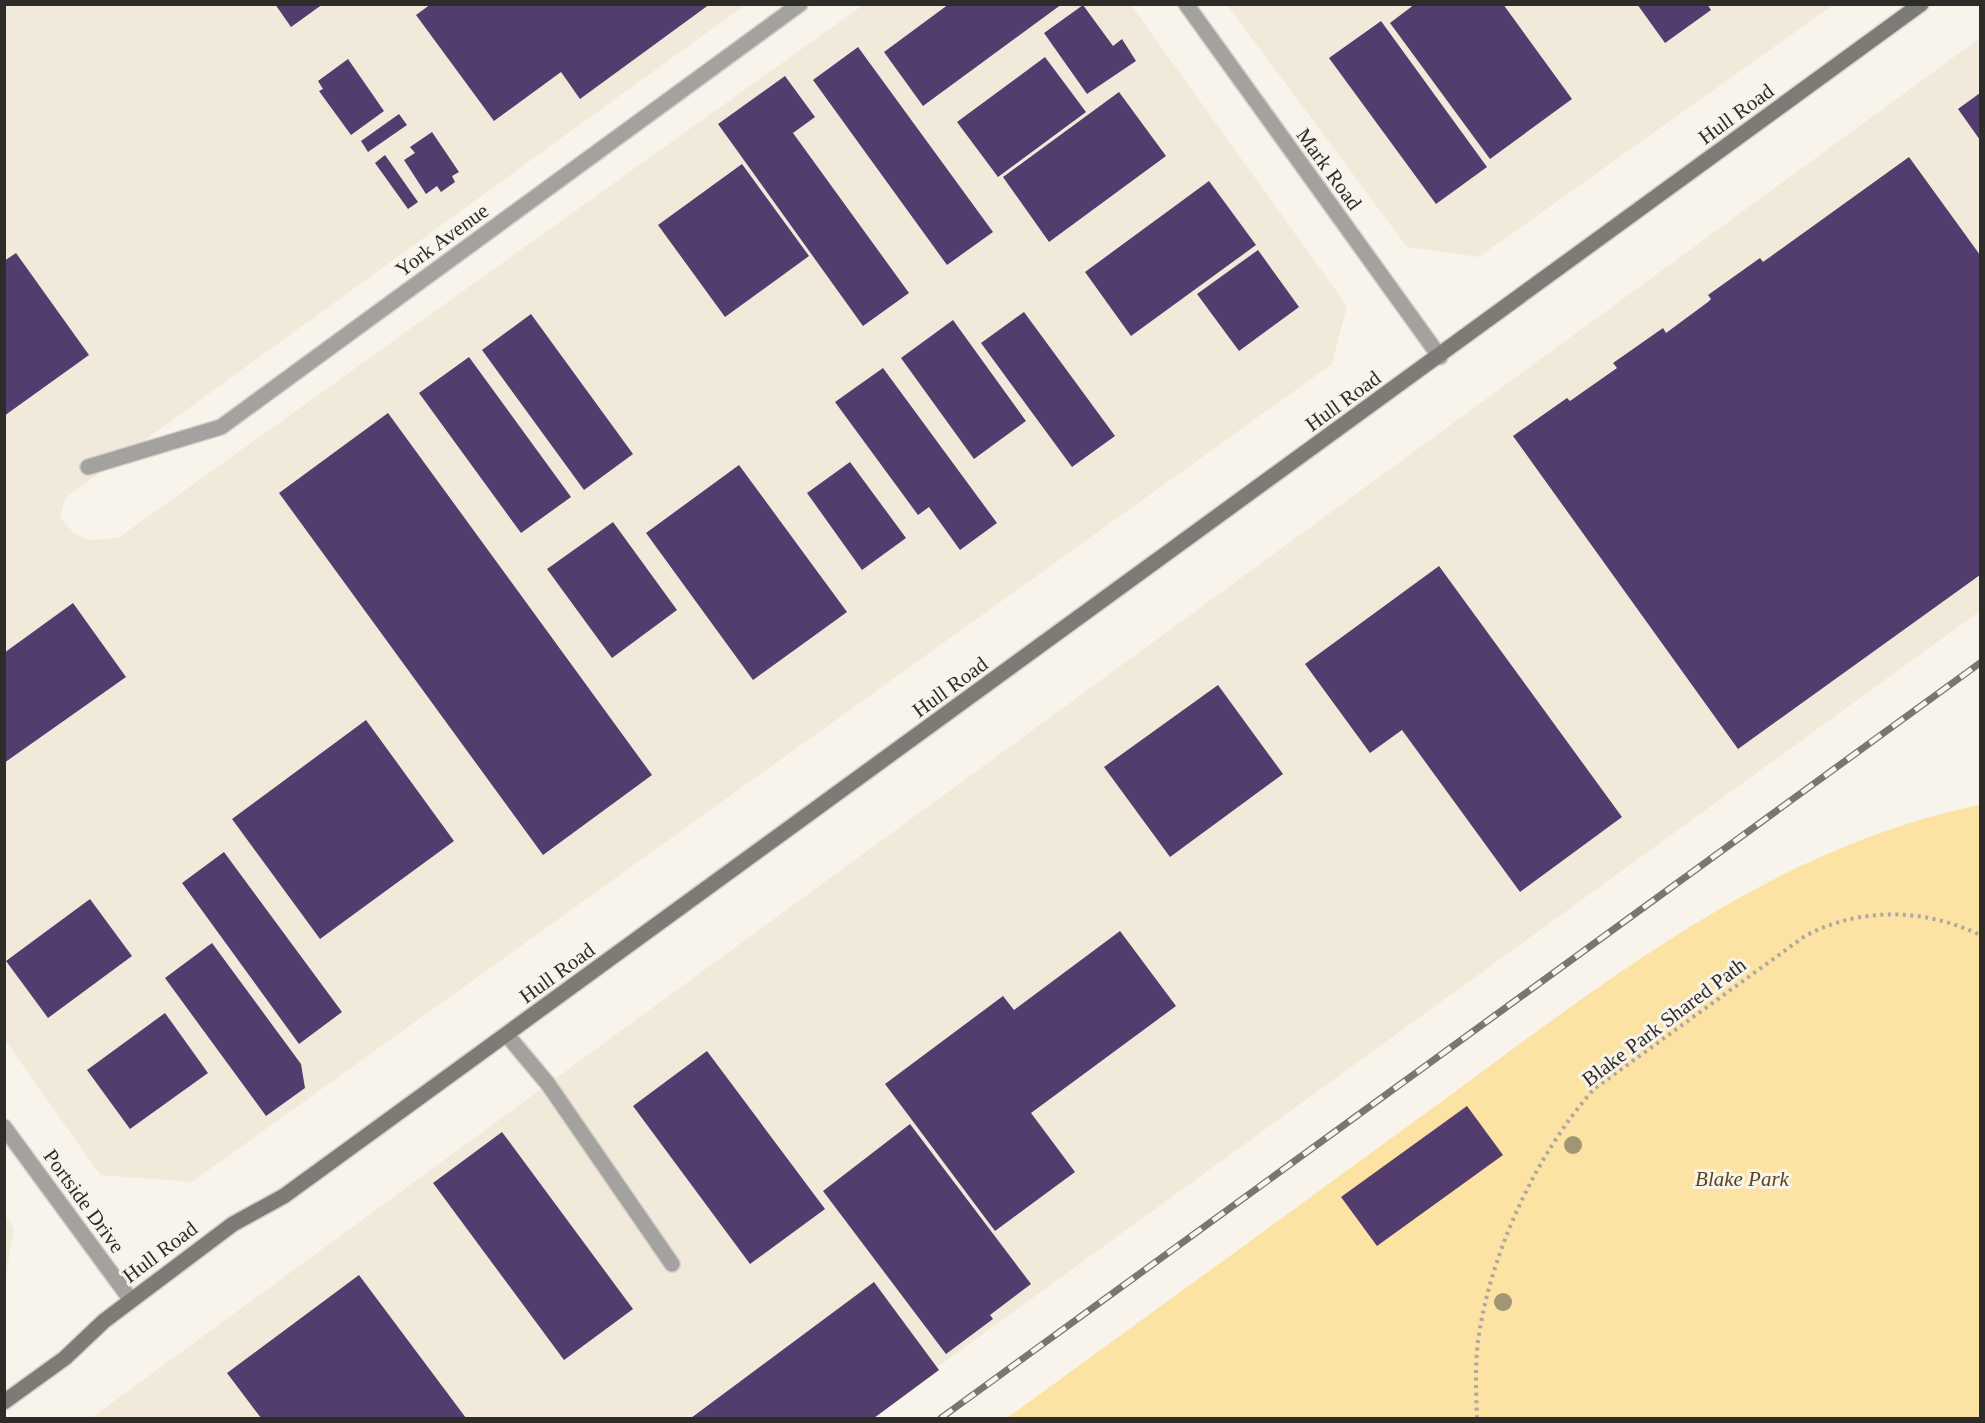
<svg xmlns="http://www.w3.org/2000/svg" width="1985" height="1423" font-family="Georgia,serif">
  <rect width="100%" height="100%" fill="#f8f4ec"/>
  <!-- built -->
  <path fill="#f1eadb" d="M 4,5 L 745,5 L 65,498 L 60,518 L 75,534 L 89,540 L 118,538 L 863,5 L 1131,5 L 1347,306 L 1332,364 L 192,1182 L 100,1175 L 5,1040 Z
    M 1227,5 L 1833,5 L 1479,257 L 1407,247 Z
    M 1980,38 L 1980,611 L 867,1418 L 91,1418 Z
    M 5,1215 L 14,1228 L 5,1281 Z"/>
  <!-- green -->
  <path fill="#fce2a3" d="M 1980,805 L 1980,1418 L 1007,1418 C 1146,1317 1286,1215 1426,1113 C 1597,988 1768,848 1980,805 Z"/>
  <!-- building -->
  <path fill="#533d6f" d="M 275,4 L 323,4 L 291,27 Z
    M 431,4 L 710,4 L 580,99 L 561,72 L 494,121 L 416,15 Z
    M 949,4 L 1062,4 L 923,106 L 884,52 Z
    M 1415,4 L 1503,4 L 1572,99 L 1490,159 L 1390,23 Z
    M 1637,4 L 1707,4 L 1711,10 L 1665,43 Z
    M 1083,5 L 1113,46 L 1122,39 L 1136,61 L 1087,94 L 1044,33 Z
    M 1381,21 L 1487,167 L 1436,204 L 1329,58 Z
    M 858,47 L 993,232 L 947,265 L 813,80 Z
    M 1045,57 L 1086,112 L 998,177 L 957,122 Z
    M 348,59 L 384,111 L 351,135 L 319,91 L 323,89 L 318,81 Z
    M 785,76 L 815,117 L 793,133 L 909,293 L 863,326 L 718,124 Z
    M 1119,92 L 1166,156 L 1049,242 L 1003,177 Z
    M 1980,93 L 1980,140 L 1958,109 Z
    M 399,114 L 407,125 L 368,152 L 361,141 Z
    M 432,132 L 459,172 L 452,176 L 455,182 L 441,192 L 437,186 L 426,194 L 404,160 L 415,153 L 410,147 Z
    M 385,155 L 418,202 L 408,209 L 375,163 Z
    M 1909,157 L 1980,255 L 1980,575 L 1738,749 L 1513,436 L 1567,398 L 1570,401 L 1617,368 L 1613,363 L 1663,328 L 1666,333 L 1708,302 L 1711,299 L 1708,295 L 1760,258 L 1763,262 Z
    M 742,164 L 809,256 L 725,317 L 658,225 Z
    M 1209,181 L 1256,245 L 1131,336 L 1085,272 Z
    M 1258,250 L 1299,307 L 1239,351 L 1197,294 Z
    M 16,253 L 89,355 L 4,416 L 4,261 Z
    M 1024,312 L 1115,436 L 1072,467 L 981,343 Z
    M 531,314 L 633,454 L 584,490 L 482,350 Z
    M 953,320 L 1026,421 L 974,459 L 901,358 Z
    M 469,357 L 571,497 L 521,533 L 419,393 Z
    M 883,368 L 997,523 L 960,550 L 929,507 L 918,515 L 835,402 Z
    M 388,413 L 652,775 L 543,855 L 279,493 Z
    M 850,462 L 906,538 L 862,570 L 807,493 Z
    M 739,465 L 847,612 L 753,680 L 646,533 Z
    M 613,522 L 677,610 L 612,658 L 547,569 Z
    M 1439,566 L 1622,817 L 1520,892 L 1402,730 L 1370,753 L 1305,664 Z
    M 73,603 L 126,677 L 4,763 L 4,653 Z
    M 1218,685 L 1283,774 L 1170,857 L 1104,767 Z
    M 366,720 L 454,841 L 320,939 L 232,819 Z
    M 224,852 L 342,1012 L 299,1044 L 182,883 Z
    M 90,899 L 132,956 L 48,1018 L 6,961 Z
    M 1120,931 L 1176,1006 L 1031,1113 L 1075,1172 L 995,1231 L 885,1084 L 1003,996 L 1014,1010 Z
    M 212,943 L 301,1064 L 305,1088 L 266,1116 L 165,978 Z
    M 165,1013 L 208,1073 L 130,1129 L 87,1070 Z
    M 707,1051 L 825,1209 L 750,1264 L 633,1106 Z
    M 1467,1106 L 1503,1155 L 1377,1246 L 1341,1197 Z
    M 910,1124 L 1031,1284 L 990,1315 L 993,1319 L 946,1354 L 823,1191 Z
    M 502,1132 L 633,1309 L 564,1360 L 433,1183 Z
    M 359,1275 L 466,1418 L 261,1418 L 227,1373 Z
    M 874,1282 L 939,1370 L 874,1418 L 691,1418 Z"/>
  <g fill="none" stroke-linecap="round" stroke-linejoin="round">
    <defs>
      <path id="lane" d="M 507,1035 L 548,1084 L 672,1264"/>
      <path id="street" d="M 1186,4 L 1440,357
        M 88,467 L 221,427 L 800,4
        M 4,1127 L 131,1300"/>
      <path id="secondary" d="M 4,1402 L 65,1358 L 104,1321 L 233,1224 L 284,1196 L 1921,4"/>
    </defs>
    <!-- lane casing -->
    <use href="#lane" stroke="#d4d0c9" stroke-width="18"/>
    <!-- street casing -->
    <use href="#street" stroke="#d4d0c9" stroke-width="18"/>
    <!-- secondary casing -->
    <use href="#secondary" stroke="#d4d0c9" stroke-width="18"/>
    <!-- path -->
    <path stroke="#aca8a2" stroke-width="4" stroke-dasharray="3 4.5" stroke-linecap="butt" d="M 1477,1418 C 1476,1393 1475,1366 1478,1341 C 1490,1254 1536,1154 1594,1089 L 1805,936 C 1859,907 1925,908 1980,935"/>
    <!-- lane -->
    <use href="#lane" stroke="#a4a29f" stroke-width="15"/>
    <!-- street -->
    <use href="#street" stroke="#a4a29f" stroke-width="15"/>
    <!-- secondary -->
    <use href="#secondary" stroke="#7d7b76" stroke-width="15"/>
    <defs>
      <path id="rail" d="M 941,1418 L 1980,663"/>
    </defs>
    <!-- rail casing -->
    <use href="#rail" stroke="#787671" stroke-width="7"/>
    <!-- rail -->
    <use href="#rail" stroke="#f8f4ec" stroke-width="4.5" stroke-dasharray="14" stroke-linecap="butt"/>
  </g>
  <!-- trees -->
  <g fill="#a19576">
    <circle cx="1573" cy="1145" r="9"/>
    <circle cx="1503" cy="1302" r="9"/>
  </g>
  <g text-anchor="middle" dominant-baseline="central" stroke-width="6" stroke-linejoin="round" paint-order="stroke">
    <!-- street labels -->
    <g font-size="21" fill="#2e2c29" stroke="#f8f4ec">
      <text transform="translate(1736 114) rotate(-36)">Hull Road</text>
      <text transform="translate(1329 169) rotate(54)">Mark Road</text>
      <text transform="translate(442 240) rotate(-36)">York Avenue</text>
      <text transform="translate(1343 401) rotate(-36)">Hull Road</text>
      <text transform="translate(950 687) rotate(-36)">Hull Road</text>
      <text transform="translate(557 973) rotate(-36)">Hull Road</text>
      <text transform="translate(1664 1022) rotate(-37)">Blake Park Shared Path</text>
      <text transform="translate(84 1201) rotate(54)">Portside Drive</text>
      <text transform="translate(160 1252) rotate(-37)">Hull Road</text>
    </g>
    <!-- park labels -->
    <g font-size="21" font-style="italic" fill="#594716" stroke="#f8f4ec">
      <text x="1742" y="1179">Blake Park</text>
    </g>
  </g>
  <!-- border -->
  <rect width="1985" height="1423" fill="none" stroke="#2e2c29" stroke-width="12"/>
</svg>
